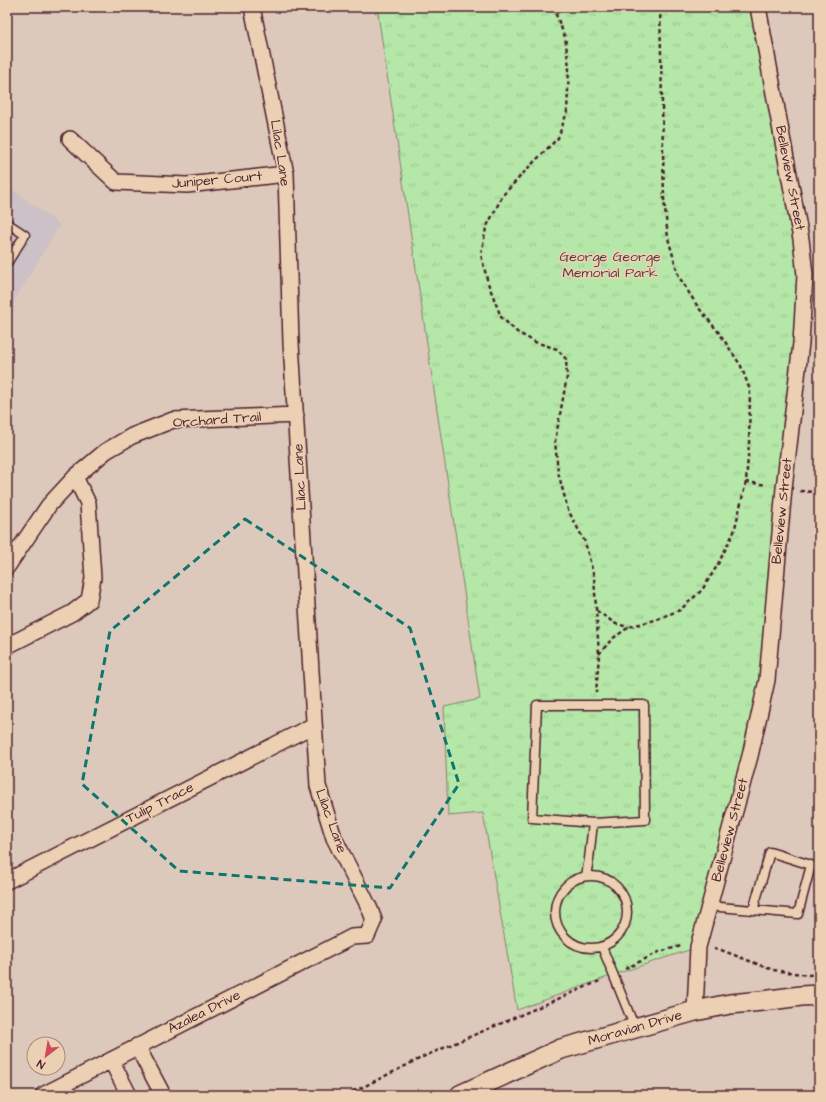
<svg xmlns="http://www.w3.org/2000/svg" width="826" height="1102" font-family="'Architects Daughter',sans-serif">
  <defs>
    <pattern id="park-tufts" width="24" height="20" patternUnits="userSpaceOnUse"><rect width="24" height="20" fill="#b5e7a8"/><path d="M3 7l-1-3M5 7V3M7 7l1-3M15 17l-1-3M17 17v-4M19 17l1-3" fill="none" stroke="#9dc691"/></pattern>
  </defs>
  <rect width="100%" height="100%" fill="#ddc9bc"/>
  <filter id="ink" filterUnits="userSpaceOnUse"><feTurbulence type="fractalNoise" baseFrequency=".025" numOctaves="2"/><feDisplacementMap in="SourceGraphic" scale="8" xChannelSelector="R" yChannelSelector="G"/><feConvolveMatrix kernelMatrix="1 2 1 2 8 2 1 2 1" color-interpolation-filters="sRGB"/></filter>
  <g filter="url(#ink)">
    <!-- built -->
    <path fill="#ccc1c6" d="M 7,185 L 60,225 L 7,313 Z"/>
    <!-- park -->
    <path fill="url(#park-tufts)" stroke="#80836a" d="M 377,7 L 758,7 L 805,275 L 767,680 L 698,947 L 613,975 L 517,1010 L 483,813 L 448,816 L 444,707 L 480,699 Z"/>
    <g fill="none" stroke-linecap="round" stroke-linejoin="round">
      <defs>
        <path id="service" d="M 7,223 L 25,235 L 7,263
          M 537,705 L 644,705 L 645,820 L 593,823 L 532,818 Z
          M555 912a36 36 0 1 1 72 0a36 36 0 1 1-72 0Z
          M 586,876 L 589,859 L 593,823
          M 709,906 L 798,914 L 811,865 L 770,852 L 753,910
          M 602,947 L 635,1028"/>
        <path id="minor" d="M 70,139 L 116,182 L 187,185 L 286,174
          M 7,567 L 49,505 L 75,477 L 106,451 L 132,436 L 173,420 L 296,415
          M 7,646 L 72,613 L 89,600 L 93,578 L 88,503 L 75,477
          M 7,881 L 314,725
          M 695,1011 L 698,947 L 750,756 L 767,680 L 784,488 L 801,343 L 805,275 L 801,239 L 758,7
          M 137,1046 L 163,1095
          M 111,1060 L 129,1095
          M 43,1095 L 352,937 L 367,936 L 374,920 L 369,907 L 334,838 L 318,786 L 291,343 L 286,174 L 252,7"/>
        <path id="tertiary" d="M 460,1095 L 561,1049 L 695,1011 L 730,1004 L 762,1001 L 801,996 L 819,995"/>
      </defs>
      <!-- service casing -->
      <use href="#service" stroke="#4a1f2b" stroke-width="11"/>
      <!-- minor casing -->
      <use href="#minor" stroke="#4a1f2b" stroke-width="18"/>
      <!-- tertiary casing -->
      <use href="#tertiary" stroke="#4a1f2b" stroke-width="22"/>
      <!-- path -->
      <path stroke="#4a1f2b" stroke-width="2.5" stroke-dasharray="4 3" stroke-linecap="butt" d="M 553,7 L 565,37 L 569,67 L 567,112 L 558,138 L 530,166 L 503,195 L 486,228 L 481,255 L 488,283 L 501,317 L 517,332 L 535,342 L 557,349 L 566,359 L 567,377 L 555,441 L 558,472 L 568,510 L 585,542 L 594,577 L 599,655 L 596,693
        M 746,482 L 767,485
        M 800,491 L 813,492 L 819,491
        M 597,611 L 616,624 L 629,627
        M 599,654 L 612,639 L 629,627 L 655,620 L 680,610 L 702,590 L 717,566 L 734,532 L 746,482 L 749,444 L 750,390 L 741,366 L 720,334 L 698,307 L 679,277 L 668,238 L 664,199 L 660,7
        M 714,949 L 721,950 L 773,970 L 808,975 L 819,974
        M 625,969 L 659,952 L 681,946
        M 347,1095 L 425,1056 L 602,980"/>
      <!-- service -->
      <use href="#service" stroke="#ecd0b3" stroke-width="8"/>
      <!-- minor -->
      <use href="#minor" stroke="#ecd0b3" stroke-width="15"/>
      <!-- tertiary -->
      <use href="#tertiary" stroke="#ecd0b3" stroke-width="19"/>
    </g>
  </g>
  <!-- marked area -->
  <path fill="none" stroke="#0f766e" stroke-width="3" stroke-dasharray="8 5" stroke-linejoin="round" d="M 245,519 L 410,628 L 459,784 L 390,888 L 179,871 L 82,784 L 110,631 Z"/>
  <g text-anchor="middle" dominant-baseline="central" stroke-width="3.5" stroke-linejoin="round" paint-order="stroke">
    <!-- street labels -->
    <g font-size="14" fill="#4a1f2b" stroke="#ecd0b3">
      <text transform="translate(280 153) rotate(81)">Lilac Lane</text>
      <text transform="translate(790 178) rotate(79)">Belleview Street</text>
      <text transform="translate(217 180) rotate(-5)">Juniper Court</text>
      <text transform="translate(217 420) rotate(-4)">Orchard Trail</text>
      <text transform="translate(300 477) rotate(-93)">Lilac Lane</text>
      <text transform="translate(782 511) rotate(-84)">Belleview Street</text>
      <text transform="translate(160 803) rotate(-27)">Tulip Trace</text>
      <text transform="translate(331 821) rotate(70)">Lilac Lane</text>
      <text transform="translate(730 830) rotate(-75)">Belleview Street</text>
      <text transform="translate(204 1012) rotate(-27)">Azalea Drive</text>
      <text transform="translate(635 1028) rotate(-16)">Moravian Drive</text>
    </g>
    <!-- park labels -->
    <g font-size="14" fill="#5a3d3e" stroke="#ecd0b3">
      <text x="610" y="257">George George<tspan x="610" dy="16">Memorial Park</tspan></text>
    </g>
  </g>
  <!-- margin -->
  <rect width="826" height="1102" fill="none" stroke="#ecd0b3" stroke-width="24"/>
  <rect x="12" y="12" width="802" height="1078" fill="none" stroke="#4a1f2b" stroke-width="1.5" filter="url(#ink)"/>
  <!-- north arrow -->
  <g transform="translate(46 1056) rotate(211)"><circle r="19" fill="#ecd0b3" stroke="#ab897d"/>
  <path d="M0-3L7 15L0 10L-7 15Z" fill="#d1495b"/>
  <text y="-6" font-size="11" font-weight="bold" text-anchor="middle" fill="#4a1f2b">N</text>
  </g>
</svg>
